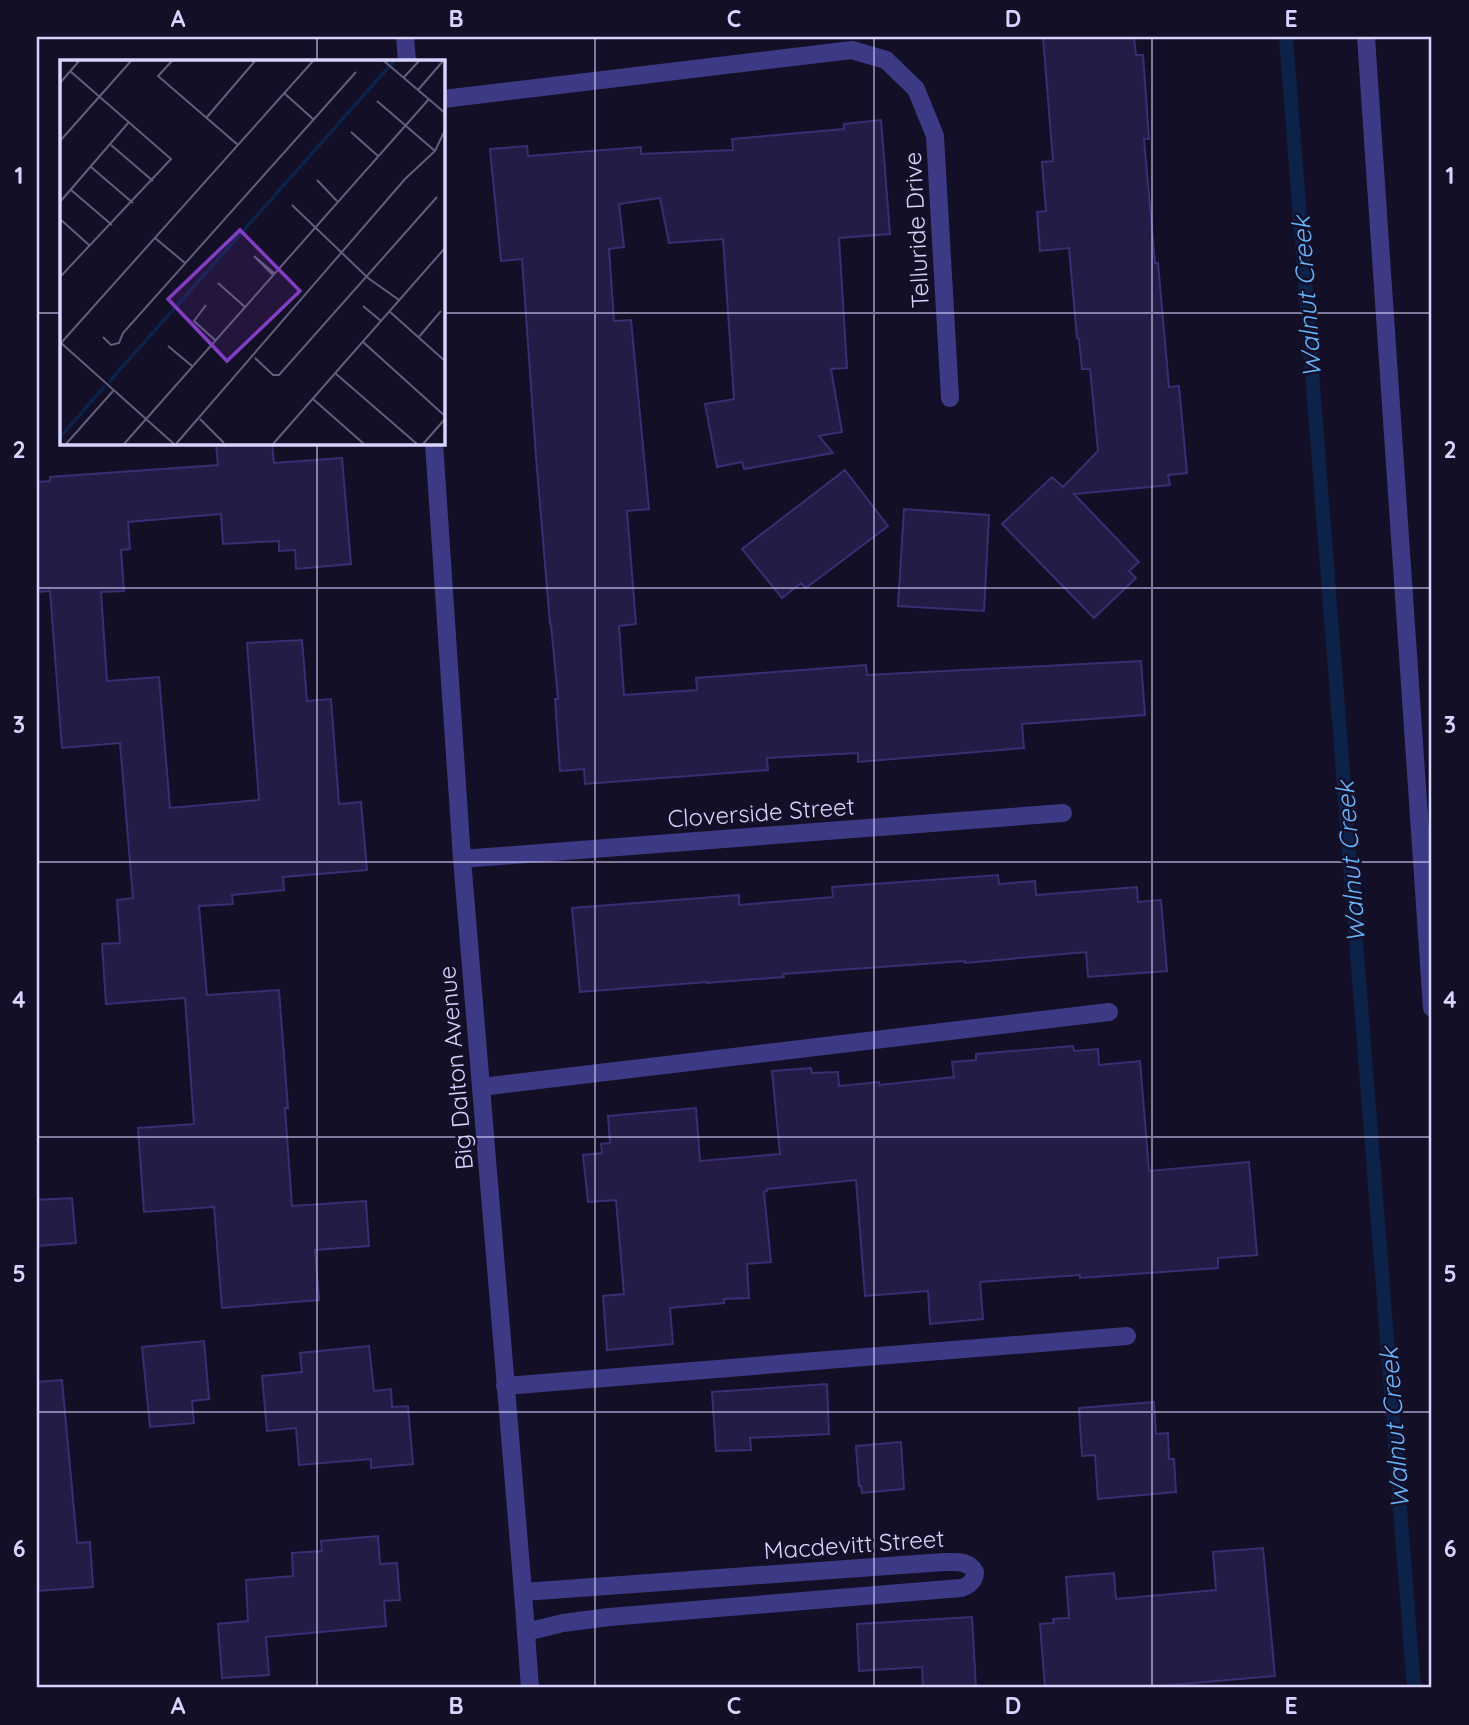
<svg xmlns="http://www.w3.org/2000/svg" width="1469" height="1725" font-family="Quicksand,sans-serif">
  <rect width="100%" height="100%" fill="#130f26"/>
  <g fill="none" stroke-linecap="round" stroke-linejoin="round">
    <!-- stream -->
    <path stroke="#0c2248" stroke-width="14" d="M 1286,37 L 1414,1688"/>
  </g>
  <!-- building -->
  <path fill="#241b47" stroke="#3b2d73" stroke-width="2" d="M 1043,37 L 1134,37 L 1136,55 L 1143,55 L 1149,139 L 1144,139 L 1155,263 L 1158,263 L 1169,387 L 1179,386 L 1187,473 L 1168,475 L 1170,485 L 1074,494 L 1139,562 L 1129,571 L 1136,578 L 1094,618 L 1002,524 L 1052,477 L 1063,487 L 1098,451 L 1090,369 L 1082,369 L 1079,339 L 1077,338 L 1069,248 L 1040,251 L 1037,212 L 1046,211 L 1042,162 L 1053,161 Z
    M 881,120 L 890,234 L 839,238 L 847,368 L 831,369 L 842,432 L 819,436 L 833,453 L 744,469 L 742,462 L 717,467 L 705,404 L 734,399 L 723,239 L 669,243 L 660,198 L 619,204 L 624,247 L 609,249 L 614,321 L 631,320 L 649,509 L 627,511 L 636,624 L 619,626 L 624,695 L 697,690 L 696,678 L 866,665 L 867,675 L 1141,661 L 1145,715 L 1022,724 L 1024,748 L 858,762 L 858,753 L 767,758 L 768,770 L 585,784 L 584,769 L 560,771 L 555,699 L 558,699 L 551,624 L 550,624 L 536,457 L 522,259 L 501,261 L 490,149 L 527,146 L 528,156 L 641,147 L 641,154 L 733,150 L 732,139 L 844,129 L 844,124 Z
    M 216,443 L 272,443 L 274,463 L 342,458 L 351,564 L 296,569 L 295,550 L 279,551 L 279,541 L 223,544 L 221,514 L 128,522 L 130,549 L 121,550 L 124,591 L 101,592 L 107,681 L 159,677 L 170,808 L 259,800 L 247,643 L 302,640 L 307,701 L 331,699 L 339,804 L 361,802 L 367,870 L 283,877 L 284,890 L 232,895 L 233,904 L 199,906 L 207,995 L 279,990 L 288,1108 L 285,1108 L 292,1206 L 366,1201 L 369,1246 L 315,1250 L 319,1300 L 222,1308 L 214,1207 L 144,1212 L 138,1128 L 194,1124 L 185,998 L 106,1004 L 102,944 L 120,943 L 117,900 L 133,898 L 120,743 L 62,748 L 50,591 L 37,592 L 37,482 L 50,481 L 50,477 L 218,465 Z
    M 845,470 L 888,526 L 806,588 L 801,583 L 782,598 L 742,549 Z
    M 904,509 L 989,515 L 984,611 L 898,606 Z
    M 998,875 L 999,884 L 1035,881 L 1036,895 L 1137,887 L 1138,902 L 1161,900 L 1167,971 L 1088,977 L 1086,952 L 965,963 L 965,961 L 783,974 L 784,977 L 707,983 L 707,982 L 580,992 L 572,908 L 739,895 L 739,905 L 833,897 L 832,887 Z
    M 1073,1046 L 1074,1051 L 1098,1049 L 1099,1065 L 1140,1061 L 1149,1171 L 1249,1162 L 1257,1255 L 1218,1258 L 1218,1268 L 1080,1278 L 1080,1275 L 980,1282 L 983,1319 L 930,1324 L 928,1291 L 865,1296 L 856,1180 L 767,1189 L 767,1191 L 764,1192 L 771,1262 L 747,1264 L 749,1298 L 724,1299 L 724,1303 L 670,1308 L 673,1344 L 607,1350 L 603,1296 L 624,1294 L 616,1200 L 588,1202 L 583,1155 L 602,1153 L 601,1144 L 610,1143 L 608,1116 L 696,1108 L 700,1161 L 780,1154 L 772,1071 L 811,1068 L 812,1073 L 838,1072 L 839,1086 L 879,1082 L 879,1085 L 954,1077 L 952,1062 L 976,1060 L 976,1054 Z
    M 72,1198 L 76,1243 L 37,1246 L 37,1200 Z
    M 204,1341 L 209,1399 L 192,1401 L 194,1423 L 150,1427 L 142,1347 Z
    M 369,1346 L 374,1391 L 391,1389 L 392,1407 L 408,1406 L 413,1464 L 371,1468 L 371,1459 L 299,1465 L 296,1428 L 267,1431 L 262,1376 L 302,1372 L 300,1353 Z
    M 62,1380 L 77,1543 L 90,1542 L 93,1587 L 37,1591 L 37,1382 Z
    M 827,1384 L 829,1434 L 750,1438 L 751,1450 L 716,1451 L 712,1392 Z
    M 1154,1402 L 1156,1434 L 1168,1433 L 1169,1459 L 1174,1459 L 1176,1492 L 1098,1499 L 1095,1455 L 1082,1456 L 1079,1408 Z
    M 901,1442 L 904,1489 L 862,1493 L 861,1486 L 859,1486 L 856,1446 Z
    M 378,1536 L 380,1564 L 397,1563 L 400,1600 L 384,1601 L 386,1626 L 266,1637 L 269,1675 L 222,1678 L 218,1624 L 248,1621 L 246,1580 L 293,1576 L 292,1553 L 322,1551 L 321,1541 Z
    M 1263,1548 L 1275,1676 L 1136,1688 L 1045,1688 L 1040,1624 L 1054,1623 L 1053,1619 L 1069,1618 L 1066,1577 L 1114,1573 L 1116,1599 L 1216,1590 L 1213,1552 Z
    M 972,1617 L 976,1688 L 923,1688 L 922,1667 L 859,1671 L 857,1624 Z"/>
  <g fill="none" stroke-linecap="round" stroke-linejoin="round">
    <!-- service -->
    <path stroke="#3d3a85" stroke-width="18" d="M 1366,37 L 1432,1008
      M 481,1087 L 1109,1012
      M 505,1386 L 1127,1336"/>
    <!-- minor -->
    <path stroke="#3d3a85" stroke-width="18" d="M 405,37 L 407,61
      M 443,99 L 852,50 L 886,60 L 916,89 L 935,136 L 950,398
      M 434,443 L 462,859 L 523,1592 L 530,1688
      M 462,859 L 1063,813
      M 523,1592 L 944,1562 C 957,1562 968,1560 975,1572 C 975,1580 969,1586 961,1588 L 609,1617 L 563,1623 L 526,1632"/>
  </g>
  <!-- grid -->
  <path fill="none" stroke="#d9d4ff" stroke-width="2" stroke-opacity="0.55" d="M 317,37 L 317,61M 595,37 L 595,1688M 874,37 L 874,1688M 1152,37 L 1152,1688M 37,313 L 61,313M 443,313 L 1432,313M 317,443 L 317,1688M 37,588 L 1432,588M 37,862 L 1432,862M 37,1137 L 1432,1137M 37,1412 L 1432,1412"/>
  <g text-anchor="middle" dominant-baseline="central" stroke-width="5" stroke-linejoin="round" paint-order="stroke">
    <!-- street labels -->
    <g font-size="24" fill="#d9d4ff" stroke="#130f26">
      <text transform="translate(916 230) rotate(-93)">Telluride Drive</text>
      <text transform="translate(761 812) rotate(-4)">Cloverside Street</text>
      <text transform="translate(455 1068) rotate(-95)">Big Dalton Avenue</text>
      <text transform="translate(854 1544) rotate(-4)">Macdevitt Street</text>
    </g>
    <!-- water labels -->
    <g font-size="26" font-style="italic" fill="#62b6ff" stroke="#130f26">
      <text transform="translate(1306 297) rotate(-94)">Walnut Creek</text>
      <text transform="translate(1350 862) rotate(-94)">Walnut Creek</text>
      <text transform="translate(1394 1428) rotate(-94)">Walnut Creek</text>
    </g>
  </g>
  <!-- overview -->
  <g transform="translate(60 60)">
    <rect width="385" height="385" fill="#130f26"/>
    <path fill="none" stroke="#0c2248" stroke-width="3.5" d="M 49,322 L 334,1M 0,377 L 45,326"/>
    <path fill="none" stroke="#625e7d" stroke-width="2" d="M 112,1 L 98,16 L 178,85M 324,1 L 385,53M 344,17 L 359,1M 0,23 L 19,1M 358,30 L 383,1M 224,33 L 253,59M 317,41 L 375,91M 147,57 L 195,1M 291,72 L 318,96M 0,81 L 71,1M 51,85 L 93,121M 31,107 L 73,143M 257,120 L 277,141M 11,130 L 52,165M 0,142 L 69,62M 232,145 L 308,218 L 339,240M 0,159 L 29,185M 95,178 L 125,203M 213,215 L 194,196 L 214,213M 0,217 L 111,99 L 10,11M 158,223 L 185,247M 146,245 L 134,261 L 155,280M 303,246 L 321,261M 329,251 L 385,301M 43,277 L 51,285 L 59,283 L 63,273 L 296,12M 358,278 L 381,251M 0,282 L 114,384M 303,282 L 385,356M 1,283 L 253,1M 108,286 L 132,306M 195,298 L 213,315 L 219,315 L 377,137M 275,313 L 357,384M 253,339 L 304,384M 140,359 L 164,383M 6,384 L 53,331M 64,384 L 369,39M 116,384 L 345,119 L 375,91 L 385,70M 213,384 L 385,188M 363,384 L 385,359"/>
    <path fill="#843dc5" fill-opacity="0.15" stroke="#843dc5" stroke-width="3.5" d="M 180,170 L 240,231 L 167,301 L 108,239 Z"/>
    <rect width="385" height="385" fill="none" stroke="#d9d4ff" stroke-width="3.5"/>
  </g>
  <!-- border -->
  <rect width="1469" height="1725" fill="none" stroke="#130f26" stroke-width="77"/>
  <rect x="38" y="38" width="1392" height="1648" fill="none" stroke="#d9d4ff" stroke-width="2.5"/>
  <g font-size="23" text-anchor="middle" font-weight="bold" fill="#d9d4ff">
    <text x="178" y="27">A</text>
    <text x="456" y="27">B</text>
    <text x="734" y="27">C</text>
    <text x="1013" y="27">D</text>
    <text x="1291" y="27">E</text>
    <text x="19" y="184">1</text>
    <text x="1450" y="184">1</text>
    <text x="19" y="458">2</text>
    <text x="1450" y="458">2</text>
    <text x="19" y="733">3</text>
    <text x="1450" y="733">3</text>
    <text x="19" y="1008">4</text>
    <text x="1450" y="1008">4</text>
    <text x="19" y="1282">5</text>
    <text x="1450" y="1282">5</text>
    <text x="19" y="1557">6</text>
    <text x="1450" y="1557">6</text>
    <text x="178" y="1714">A</text>
    <text x="456" y="1714">B</text>
    <text x="734" y="1714">C</text>
    <text x="1013" y="1714">D</text>
    <text x="1291" y="1714">E</text>
  </g>
</svg>
